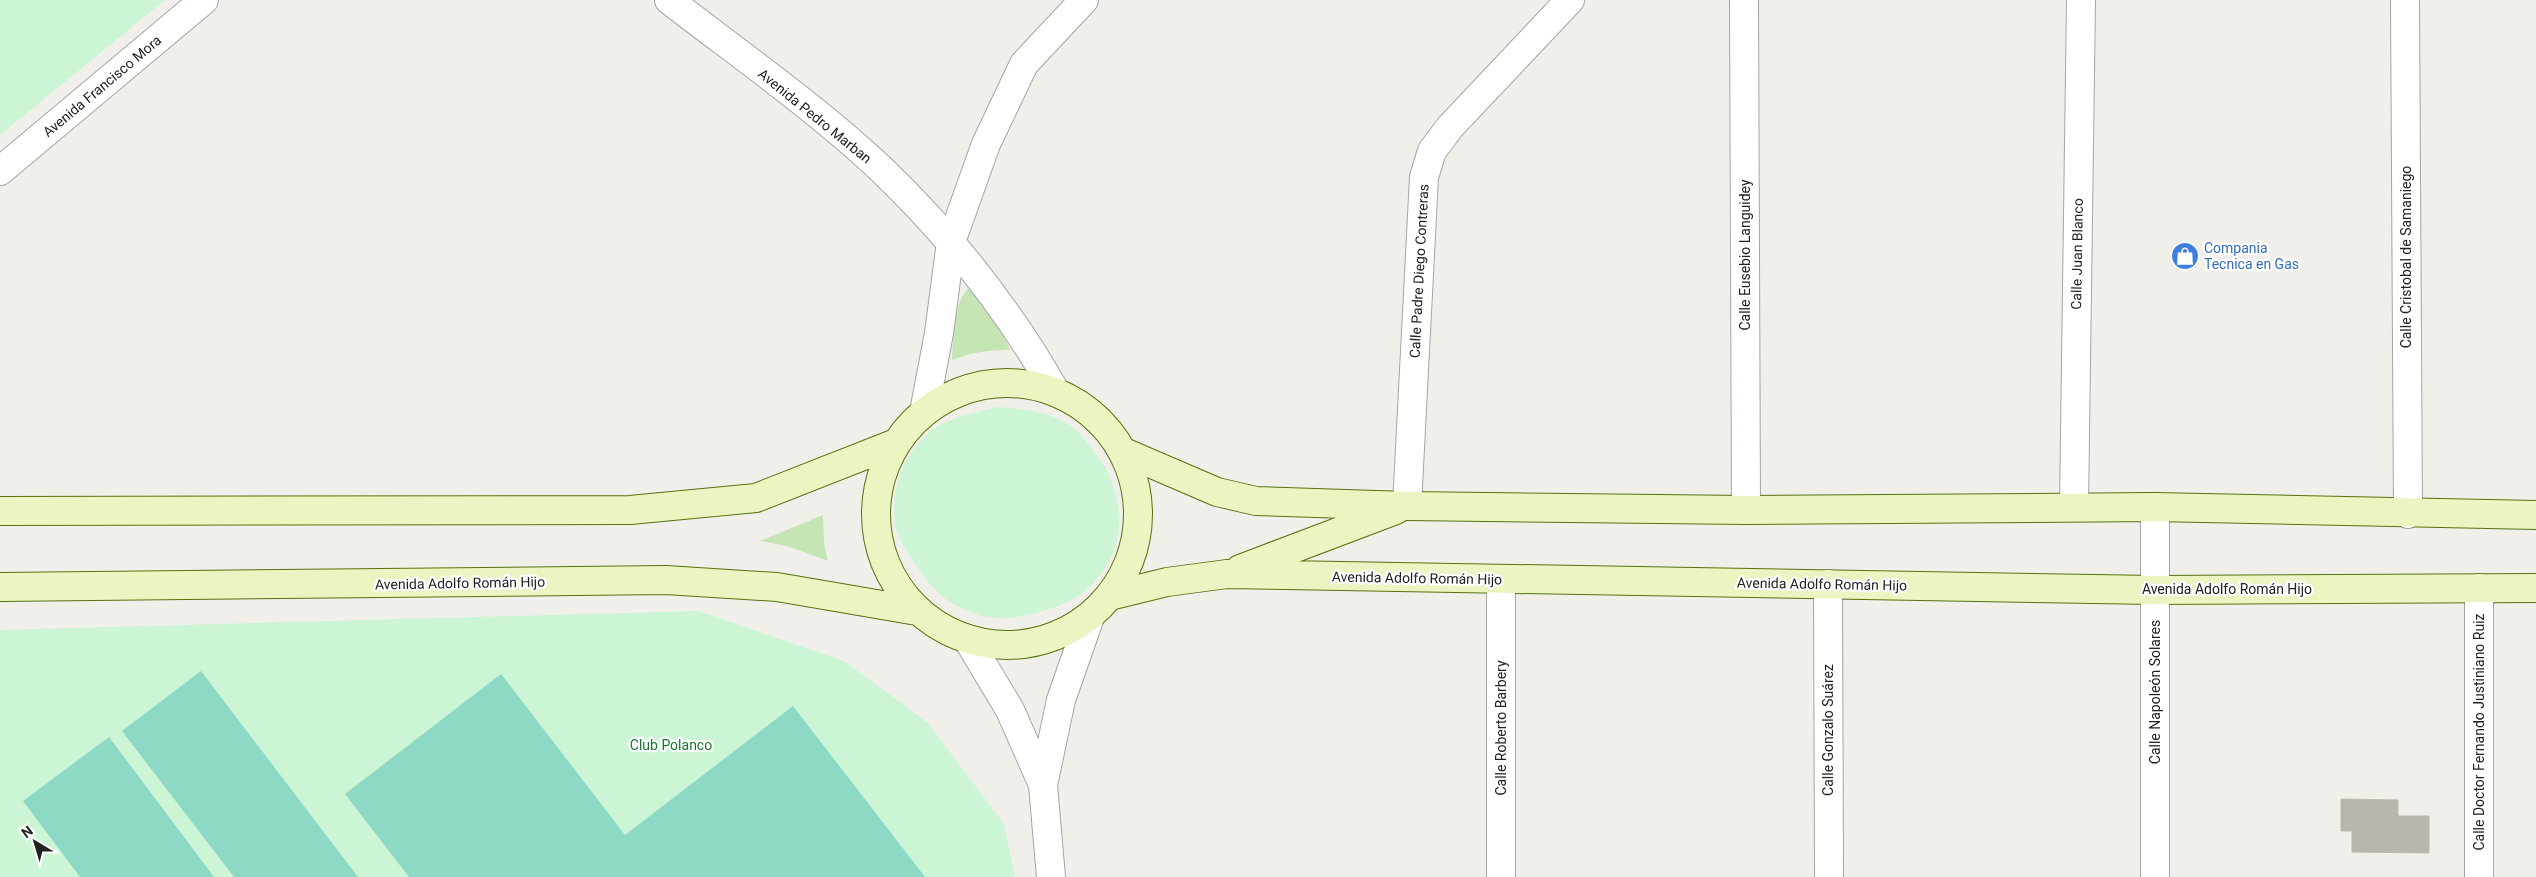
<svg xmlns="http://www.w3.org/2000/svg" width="2536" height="877" font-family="Roboto,sans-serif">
  <rect width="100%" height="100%" fill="#f0efe9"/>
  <path fill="#c5e5b4" d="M968,289C989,301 1000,329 1010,350C989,350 972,352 952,360C953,342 954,300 968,289Z
    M823,515L824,544L828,561L787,546L760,541Z"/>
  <path fill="#cbf5d4" d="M0,0H165L0,135Z
    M996,407C1024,409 1052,411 1075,429C1080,433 1085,441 1090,446C1120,481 1132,534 1101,574C1086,594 1069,603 1046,610C1024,617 1001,621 979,615C968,612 950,603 942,596C928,585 900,545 896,528C889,492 903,452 932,430C950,417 975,413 996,407Z
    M698,611L844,661L928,723L1004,824L1015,877H0V630Z"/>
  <path fill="#8ed8c6" d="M201,671L358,877H234L122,731Z
    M501,674L625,835L793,706L925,877H409L345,794Z
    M109,737L214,877H80L23,801Z"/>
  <path fill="#bab5ae" stroke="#c1b8ac" d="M2341,799L2398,800V816H2429V853L2352,852V831H2341Z"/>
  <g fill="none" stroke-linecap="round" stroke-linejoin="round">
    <g stroke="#a5a5a5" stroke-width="30">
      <path id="minor" d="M1744,0L1746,510
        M2405,0L2408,514
        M0,171L204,0
        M951,242L986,144L1024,64L1084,0
        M1407,506L1424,177L1432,151L1450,127L1570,0
        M2074,507L2081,0
        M1828,584L1829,877
        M1501,877V580
        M2155,877V507
        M2479,877V588"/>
    </g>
    <g stroke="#a5a5a5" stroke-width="30">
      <path id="tertiary" d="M669,0C739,54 816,108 880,168C949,234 1008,308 1055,391
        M924,412L939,333L951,242
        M968,640L1010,710L1043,785
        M1051,877L1043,785L1061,700L1090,617"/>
    </g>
    <g stroke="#59710f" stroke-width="30">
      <path id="secondary" d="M876 514a131 131 0 1 1 262 0a131 131 0 1 1-262 0Z
        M1124,452L1217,492L1256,501L1407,506L1746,510L2155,507L2536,515
        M0,511L630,510L756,498L896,443
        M1240,569L1396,510
        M0,587L666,580L777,587L917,611
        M1110,596L1167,582L1227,574L2155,590L2536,588"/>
    </g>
    <use href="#minor" stroke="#fff" stroke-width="28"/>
    <use href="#tertiary" stroke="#fff" stroke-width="28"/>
    <use href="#secondary" stroke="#ebf5c2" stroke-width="28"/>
  </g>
  <defs>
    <g id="shop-disc" transform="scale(1.4375)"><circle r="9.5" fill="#3f7fe0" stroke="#fff"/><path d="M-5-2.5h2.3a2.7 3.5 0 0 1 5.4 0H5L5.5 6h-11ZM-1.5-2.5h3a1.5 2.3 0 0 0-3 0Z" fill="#fff"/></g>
  </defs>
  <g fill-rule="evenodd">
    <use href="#shop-disc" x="2185" y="256"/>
  </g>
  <g text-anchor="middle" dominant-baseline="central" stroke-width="4.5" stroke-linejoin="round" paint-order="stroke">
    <g font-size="14" fill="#212121" stroke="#fff">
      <text transform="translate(102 86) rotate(-40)">Avenida Francisco Mora</text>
      <text transform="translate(815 116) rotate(39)">Avenida Pedro Marban</text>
      <text transform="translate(2077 254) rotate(-89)">Calle Juan Blanco</text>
      <text transform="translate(1745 255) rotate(-90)">Calle Eusebio Languidey</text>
      <text transform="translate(2406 257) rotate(-90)">Calle Cristobal de Samaniego</text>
      <text transform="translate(1419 271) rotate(-87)">Calle Padre Diego Contreras</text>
      <text transform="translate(1417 578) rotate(1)">Avenida Adolfo Román Hijo</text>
      <text transform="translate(460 583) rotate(-1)">Avenida Adolfo Román Hijo</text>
      <text transform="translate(1822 584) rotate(1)">Avenida Adolfo Román Hijo</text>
      <text x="2227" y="589">Avenida Adolfo Román Hijo</text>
      <text transform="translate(2155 692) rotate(-90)">Calle Napoleón Solares</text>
      <text transform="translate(1501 728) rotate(-90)">Calle Roberto Barbery</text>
      <text transform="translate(1828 730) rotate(-90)">Calle Gonzalo Suárez</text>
      <text transform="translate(2479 732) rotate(-90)">Calle Doctor Fernando Justiniano Ruiz</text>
    </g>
    <g font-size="14" fill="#366cbe" stroke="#fff" text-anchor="start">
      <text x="2204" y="248">Compania<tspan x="2204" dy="16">Tecnica en Gas</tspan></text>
    </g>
    <g font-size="14" fill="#16782c" stroke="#fff">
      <text x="671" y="745">Club Polanco</text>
    </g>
  </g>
  <g transform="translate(35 842) rotate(322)" stroke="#ffffff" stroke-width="4" paint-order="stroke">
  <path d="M0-4L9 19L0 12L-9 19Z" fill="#212121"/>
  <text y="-8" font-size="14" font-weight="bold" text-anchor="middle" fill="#212121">N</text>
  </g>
</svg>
